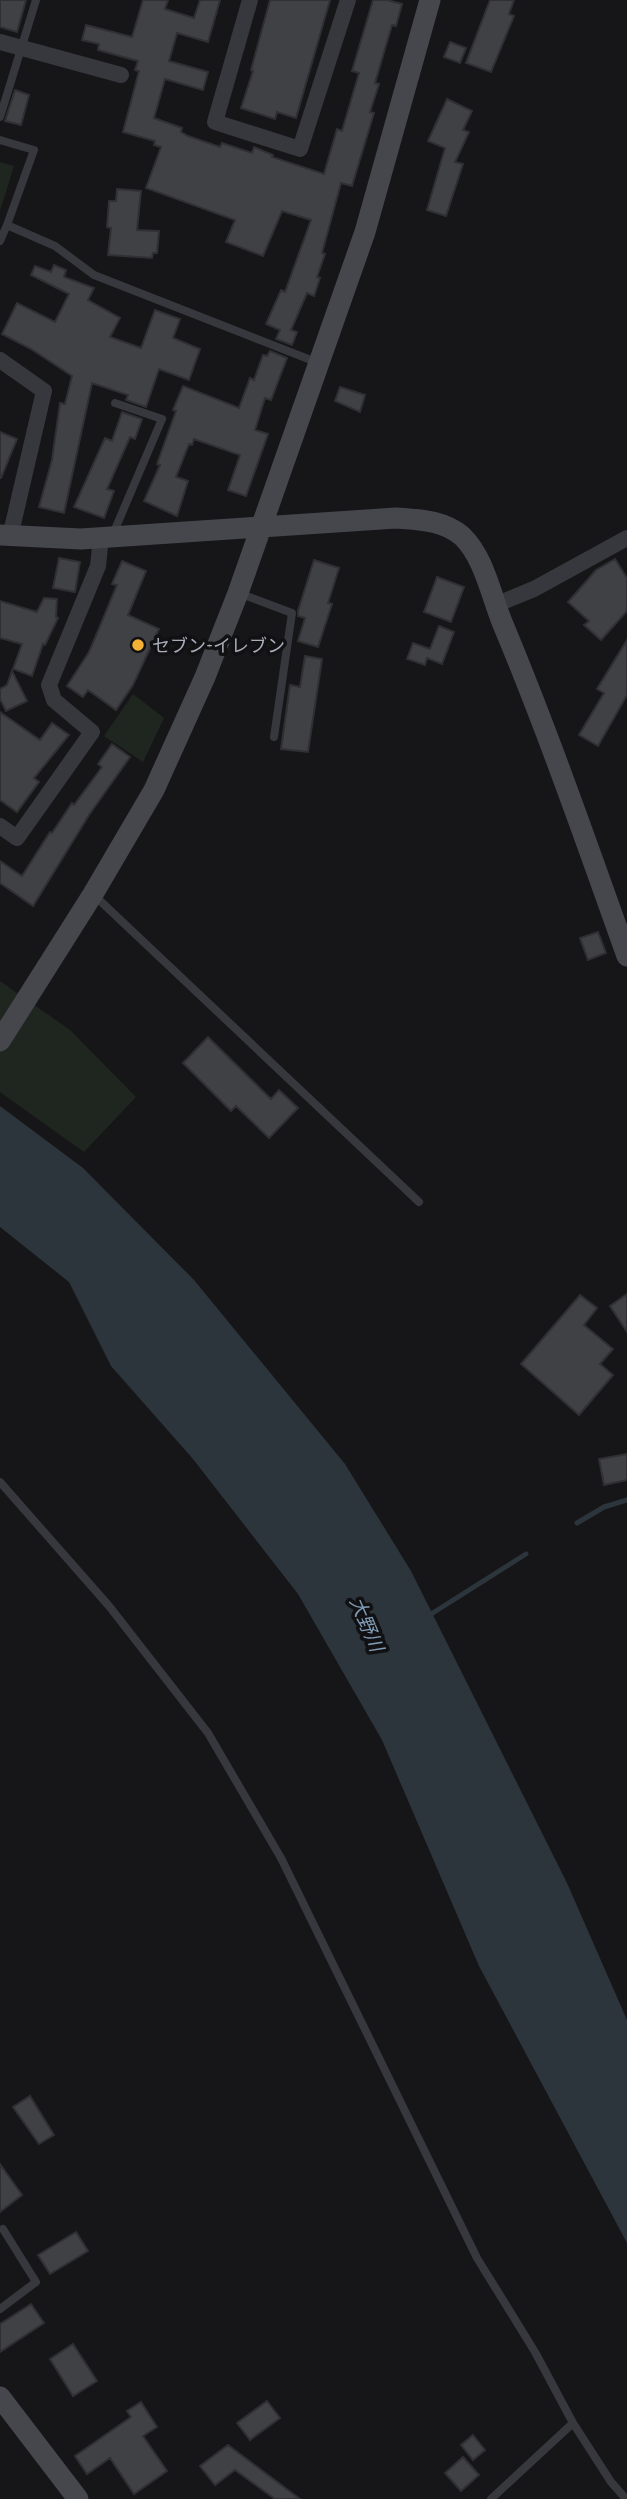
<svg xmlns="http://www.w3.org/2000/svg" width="627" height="2499" font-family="Quicksand,'Noto Sans JP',sans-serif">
  <rect width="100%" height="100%" fill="#161618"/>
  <path fill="#1e261f" d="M0,162L14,166L0,211Z
    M133,694L164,718L143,762L104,736Z
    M0,981L70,1030L136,1097L84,1152L0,1092Z"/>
  <path fill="#2c353c" d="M0,1106L83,1168L194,1280L345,1464L411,1571L567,1883L627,2020V2243L479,1966L382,1740L298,1594L193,1459L111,1366L69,1282L0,1227Z"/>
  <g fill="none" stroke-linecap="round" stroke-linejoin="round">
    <path stroke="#2c353c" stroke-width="5" d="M577,1523L604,1507L627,1500
      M428,1616L526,1554"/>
  </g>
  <path fill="#404145" stroke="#303034" stroke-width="2" d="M0,0H26L17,32L0,27Z
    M143,0H168L165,9L194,18L200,0H220L208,42L177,33L169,61L208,72L203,90L165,79L154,118L182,128L181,132L188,136L220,147L222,143L252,153L254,147L273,155L272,157L324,174L337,129L342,131L359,73L352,71L373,0H387L402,4L396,26L392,25L375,83L379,84L370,112L374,113L352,186L341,183L322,253L325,254L317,277L320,278L314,296L307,293L291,330L297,332L292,345L276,339L280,330L266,324L281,290L285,292L311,220L282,211L263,256L226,242L235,220L146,188L161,147L154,145L155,141L123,132L139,71L135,70L138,61L98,50L99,44L82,40L86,25L132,37Z
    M270,0H330L296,118L277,112L275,119L241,108L253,71L251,70Z
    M490,0H514L509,14L514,16L491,72L466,63Z
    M450,42L466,48L460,63L444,57Z
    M15,90L29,95L21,125L5,121Z
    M447,99L472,111L463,130L469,132L455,162L463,164L446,216L427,210L445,148L428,141Z
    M117,189L141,191L137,230L159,231L157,253H153L152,258L108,255L111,228L107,227L109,201H116Z
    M54,265L66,270L64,277L94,288L88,300L120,318L110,337L141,348L155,310L180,319L173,338L200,349L189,380L159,369L146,407L126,400L128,395L92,383L64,513L39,507L52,460L60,403L65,404L72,376L31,349L2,334L17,303L55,322L69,294L31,275L35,266L51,272Z
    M270,351L287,358L271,400L265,398L255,430L268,434L246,496L228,490L240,455L194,439L192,445L189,444L176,477L188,481L177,516L144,501L160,465L157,464L176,411L173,410L183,386L239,408L250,378L254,380L263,355L267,356Z
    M340,387L365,395L360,412L335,401Z
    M122,412L142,419L135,439L130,437L107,489L114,491L104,518L74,507L105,438L112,441Z
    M0,432L17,439L1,478H0Z
    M59,558L80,562L75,592L53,588Z
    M615,559L627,578V611L601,640L584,625L589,621L568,602L596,570Z
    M314,560L339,568L328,603L332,604L318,647L298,641L305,618L298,616V611Z
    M122,561L146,571L128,615L159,629L133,685L116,710L88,690L83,697L67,686L89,652L100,626L117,585L112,584Z
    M437,577L464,587L451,622L424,612Z
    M44,598L57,599L56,617L58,618L45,645L43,644L32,676L13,669L22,644L0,638V601L37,612Z
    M439,626L454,632L442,664L427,658L425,665L407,659L413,643L430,649Z
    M627,640V695L598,746L579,735L604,693L597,689Z
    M305,656L322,659L308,752L281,749L290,685L300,687Z
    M12,671L27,701L6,711L0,699V689L7,685Z
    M0,712L40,740L52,723L69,735L34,778L39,782L17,812L0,800Z
    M112,744L130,757L89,815L33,906L0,883V861L22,876L50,832L52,833L72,803L74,805L102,767L98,764Z
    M598,932L606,953L588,960L580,938Z
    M208,1037L271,1099L279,1090L298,1108L269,1138L236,1106L231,1111L183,1063Z
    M627,1294V1332L610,1306Z
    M580,1295L597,1308L584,1325L613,1349L600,1364L613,1375L579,1415L521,1364Z
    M627,1454V1480L604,1485L599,1459Z
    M30,2096L54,2135L39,2144L13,2107Z
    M0,2164L22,2195L0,2212Z
    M76,2232L88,2251L50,2274L38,2255Z
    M31,2304L44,2323L0,2352V2324Z
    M73,2344L97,2381L73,2396L50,2359Z
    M267,2401L280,2418L250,2440L237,2423Z
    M141,2402L157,2427L143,2436L167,2471L134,2494L110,2458L87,2474L75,2456L131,2417L127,2411Z
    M473,2435L485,2450L473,2460L461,2445Z
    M228,2445L300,2499H275L235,2470L215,2485L200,2466Z
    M463,2457L479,2475L461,2491L445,2473Z"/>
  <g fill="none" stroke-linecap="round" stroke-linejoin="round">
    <path stroke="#37383d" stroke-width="8" d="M0,117L36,0
      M0,140L34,150L7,225
      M0,241L7,225L55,246L94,275L316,362
      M113,534L162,419L115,403
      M241,594L292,613L274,737
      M95,896L419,1202
      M0,1482L109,1606L208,1733L281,1858L477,2258L535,2352L573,2423L611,2482L626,2499
      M0,2309L36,2282L3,2229
      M491,2499L573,2423"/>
    <path stroke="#37383d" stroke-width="16" d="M250,0L215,122L300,149L348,0
      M0,42L121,75
      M0,360L44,391L10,537
      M495,605L534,589L627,538
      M0,826L17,838L92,732L54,700L49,685L98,566L101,537"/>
    <path stroke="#45474d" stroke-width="21" d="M0,535L81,539L396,518C420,520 443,520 462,536C484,557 491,595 502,622C548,732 587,844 627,956
      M0,1041L93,894L154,790L205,677L238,593L365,232L430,0
      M0,2397L78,2499"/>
  </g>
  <circle fill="#f2b134" stroke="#111113" stroke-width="2.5" cx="138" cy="645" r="7"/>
  <g text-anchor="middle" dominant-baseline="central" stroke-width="7" stroke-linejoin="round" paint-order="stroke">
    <g font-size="18" fill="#a8adb8" stroke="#111113" text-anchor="start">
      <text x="152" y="645">セブン-イレブン</text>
    </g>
    <g font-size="19" font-style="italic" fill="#7f9bb3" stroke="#111113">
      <text transform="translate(367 1624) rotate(67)">大野川</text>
    </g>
  </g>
</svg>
